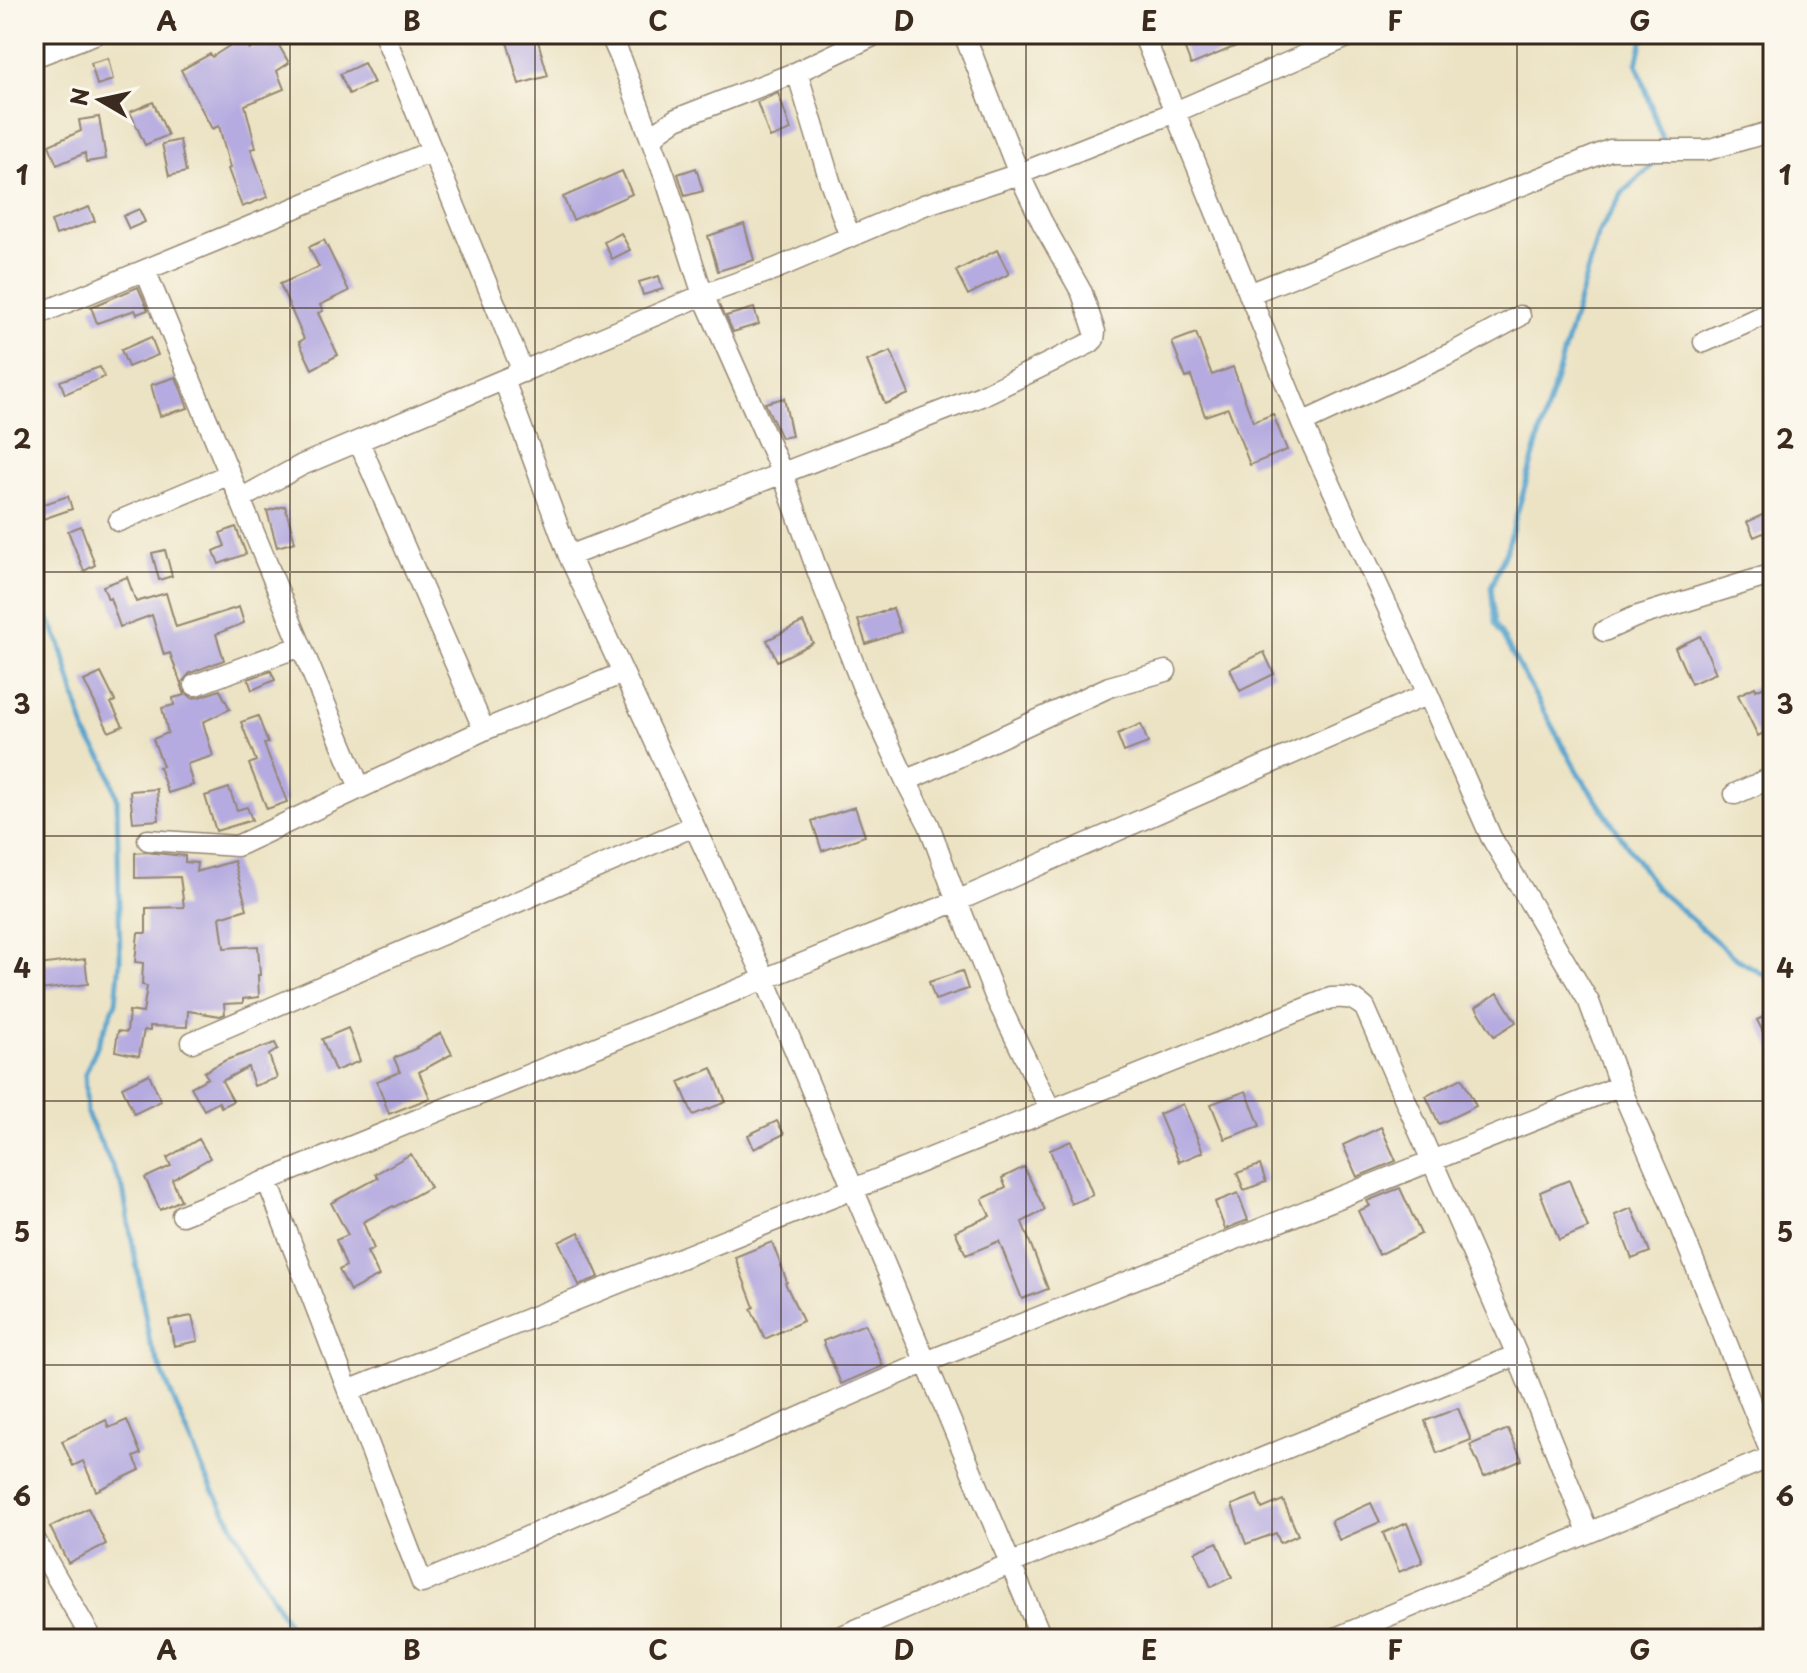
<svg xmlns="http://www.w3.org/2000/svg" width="1807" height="1673" font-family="'Playpen Sans',sans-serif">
  <rect width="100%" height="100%" fill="#fbf7ec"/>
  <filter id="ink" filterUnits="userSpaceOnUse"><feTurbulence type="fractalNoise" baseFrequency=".0125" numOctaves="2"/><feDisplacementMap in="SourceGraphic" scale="16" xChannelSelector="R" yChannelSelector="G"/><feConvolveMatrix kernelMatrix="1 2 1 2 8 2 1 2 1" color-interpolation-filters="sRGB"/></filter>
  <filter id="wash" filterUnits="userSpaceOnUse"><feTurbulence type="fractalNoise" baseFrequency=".006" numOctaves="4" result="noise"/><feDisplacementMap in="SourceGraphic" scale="32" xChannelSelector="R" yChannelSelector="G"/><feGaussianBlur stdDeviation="1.8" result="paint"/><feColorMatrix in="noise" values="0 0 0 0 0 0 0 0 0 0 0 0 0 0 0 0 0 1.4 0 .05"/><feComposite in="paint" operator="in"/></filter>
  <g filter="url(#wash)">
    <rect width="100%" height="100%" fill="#ece3c4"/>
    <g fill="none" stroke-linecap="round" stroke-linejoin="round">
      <path stroke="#52a3cd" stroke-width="5" d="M1644,34L1637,64L1663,141L1662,144
        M1658,157L1656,162L1623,192L1598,234L1507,548L1491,587L1495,623L1578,773L1656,888L1734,957L1773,980
        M34,587L60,643L86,735L106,763L117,798L120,960L116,1002L85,1074L87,1114L123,1189L150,1343L205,1475L281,1613L297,1639"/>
    </g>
    <g id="blocks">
      <path fill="#b5abe0" d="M536,34L548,76L519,84L507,42Z
        M1179,34H1265L1191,65Z
        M273,35L289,63L277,71L284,89L245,105L256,148L251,149L268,197L242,207L228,169L230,168L219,126L212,129L181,70L210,54L212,57L243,37L250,49Z
        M108,58L113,80L97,85L91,63Z
        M364,63L374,83L349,94L340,74Z
        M778,93L791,130L770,138L757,102Z
        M153,102L168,135L145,145L130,112Z
        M99,117L106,159L86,162L85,153L57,165L49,145L81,131L79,120Z
        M180,140L186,172L169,176L162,144Z
        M696,168L703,191L685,196L678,174Z
        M622,171L632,194L573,220L563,197Z
        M89,207L95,221L56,235L51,221Z
        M139,209L145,222L129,229L123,216Z
        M744,224L754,260L718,271L708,236Z
        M621,233L630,250L612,259L604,242Z
        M324,240L349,291L320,305L323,311L318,313L338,355L312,369L299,342L304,339L280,284L319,267L309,247Z
        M997,250L1009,274L968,295L956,271Z
        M659,276L663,289L643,295L639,282Z
        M138,287L148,310L137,314L135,310L97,323L91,307Z
        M754,308L759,324L733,332L726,316Z
        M1196,333L1212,375L1233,367L1253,422L1273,414L1287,450L1250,465L1228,408L1205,416L1191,376L1186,378L1172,342Z
        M151,337L158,355L128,367L121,350Z
        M891,351L909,394L885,404L867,361Z
        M100,367L104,377L65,394L60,381Z
        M176,377L188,408L160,416L151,385Z
        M784,398L792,436L781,438L765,403Z
        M68,496L72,509L40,520L35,507Z
        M285,506L295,542L277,547L267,511Z
        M1773,510V529L1754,537L1747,522Z
        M81,526L95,565L84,571L68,531Z
        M236,527L246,554L219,564L214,551L225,546L220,533Z
        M165,550L172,576L159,580L152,553Z
        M127,577L136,602L166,593L176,627L239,607L244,623L216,634L224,660L190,673L182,682L183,690L192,698L199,697L220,690L230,709L203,722L213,756L187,764L193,785L168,793L159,767L163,766L153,739L168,733L162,708L174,705L173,698L185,695L170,653L164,655L152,615L120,627L110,598L108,599L103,586Z
        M893,608L901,632L866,644L858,620Z
        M803,622L813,643L777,661L767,640Z
        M1700,636L1716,673L1691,684L1675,648Z
        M1264,652L1274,674L1240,691L1230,669Z
        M271,671L275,680L252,690L248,679Z
        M101,673L115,701L111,703L123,726L109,732L84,681Z
        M1773,682V728L1758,736L1738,695L1755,687L1756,690Z
        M258,716L268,743L264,744L287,802L267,809L249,764L256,761L241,722Z
        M1141,724L1148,743L1124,752L1117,734Z
        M229,788L237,810L247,807L252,820L216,831L205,796Z
        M157,789L159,820L133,822L130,791Z
        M855,807L865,836L822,851L812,821Z
        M145,852L185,856V862L197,863L196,872L234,861L247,909L220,917L224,948L258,946L260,975H258L259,997L243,999V1003L224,1004L225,1014L220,1016L188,1011L187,1027L150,1026V1031L144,1030L139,1056L115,1051L118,1031L127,1032L129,1011L143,1013L147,986L142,985L143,963L135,962L138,933H146V908L184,907L180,877L135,878V853Z
        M85,959L88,984L40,990L38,965Z
        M962,971L968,989L935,1000L929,982Z
        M1498,993L1516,1022L1494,1036L1476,1007Z
        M1773,1012V1052L1757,1020Z
        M348,1028L360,1061L335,1071L322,1039Z
        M441,1033L452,1054L419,1072L430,1098L389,1114L377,1081L400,1072L394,1058L417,1048L416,1047Z
        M275,1043L278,1049L269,1055L277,1078L254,1086L248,1067L222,1081L233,1101L221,1107L219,1102L204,1110L191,1087L208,1078L204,1072L226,1060Z
        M712,1068L726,1102L693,1115L679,1082Z
        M149,1074L161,1101L134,1114L122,1087Z
        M1462,1078L1476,1106L1439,1124L1426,1096Z
        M1246,1091L1260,1126L1225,1139L1211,1104Z
        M1183,1104L1203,1152L1179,1162L1159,1114Z
        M777,1121L784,1134L754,1149L748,1135Z
        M1381,1127L1396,1161L1357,1177L1343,1145Z
        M199,1139L210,1158L172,1180L181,1200L160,1210L145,1178L171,1166L167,1158Z
        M1071,1141L1093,1195L1071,1204L1050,1150Z
        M411,1154L430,1187L394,1207L393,1206L363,1222L374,1249L367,1252L379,1276L350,1291L339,1270L346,1266L336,1240L348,1235L331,1203L378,1178L375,1174Z
        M1260,1165L1266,1182L1244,1190L1237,1173Z
        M1024,1167L1045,1210L1022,1222L1048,1289L1022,1299L999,1241L966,1255L955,1231L990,1216L982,1199L1006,1188L1002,1178Z
        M1569,1180L1588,1228L1559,1240L1540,1192Z
        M1400,1188L1421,1234L1379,1255L1358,1211L1370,1206L1367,1201Z
        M1238,1193L1248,1220L1225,1229L1215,1202Z
        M1632,1208L1650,1252L1632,1259L1615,1215Z
        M579,1232L599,1277L579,1285L559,1242Z
        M772,1242L787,1282L785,1283L803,1321L765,1339L751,1309L754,1307L735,1257Z
        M192,1316L198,1341L174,1346L169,1320Z
        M865,1324L883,1366L841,1384L823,1341Z
        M1458,1408L1471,1440L1437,1453L1425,1421Z
        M106,1420L109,1428L127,1420L141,1454L134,1457L140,1470L96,1491L83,1461L73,1466L62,1441Z
        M1508,1429L1522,1460L1484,1477L1470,1445Z
        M1257,1495L1262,1509L1283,1500L1298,1535L1280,1543L1276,1533L1246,1544L1232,1505Z
        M1371,1503L1380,1522L1339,1540L1331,1521Z
        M88,1508L106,1544L68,1563L50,1527Z
        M1407,1523L1423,1562L1399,1572L1383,1533Z
        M1217,1542L1232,1577L1211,1587L1195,1552Z"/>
    </g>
  </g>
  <g filter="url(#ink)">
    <use href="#blocks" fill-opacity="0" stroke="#948671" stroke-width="2"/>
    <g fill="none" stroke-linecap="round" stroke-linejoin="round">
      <g stroke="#948671" stroke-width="23">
        <path id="minor" d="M384,34L523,372
          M610,34L622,61L665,177L703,295L783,475L820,578L864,690L906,781L929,825L957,901L995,996L1050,1109
          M1143,34L1302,423L1428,694L1491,837L1589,1002L1620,1086L1668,1197L1773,1458
          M34,57L95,34
          M797,72L830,181L850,237
          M652,140L660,130L676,119L797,72L877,34
          M145,270L360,788
          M1249,294L1610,150H1707L1773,131
          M34,316L432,151
          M1704,342L1773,311
          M504,380L569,556L765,979L1042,1639
          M1302,423L1454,352L1520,316
          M359,442L484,730
          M240,499L302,465L703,295L775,269L924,205L1019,174L1175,112L1354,34
          M119,521L230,474
          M569,556L981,396L1090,343L1094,339L1095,332L1082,293L1042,222L1019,174L964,34
          M1604,631L1635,617L1773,574
          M195,685L301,646
          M906,781L1109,687L1166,671
          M1735,794L1773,777
          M148,840L237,846L484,730L623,673
          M192,1042L694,826
          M267,1180L422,1583L926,1362L1620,1086
          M182,1215L957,901L1428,694
          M348,1391L1331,998C1346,997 1353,997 1365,1008L1517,1355L1588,1532
          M34,1538L92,1639
          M835,1639C1061,1541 1288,1446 1517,1355
          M1333,1639L1773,1456
          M1758,1639L1773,1633"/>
      </g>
      <use href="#minor" stroke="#fff" stroke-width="20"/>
    </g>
  </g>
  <path fill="none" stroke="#3b2a1e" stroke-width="2" stroke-opacity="0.55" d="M290,34V1639M535,34V1639M781,34V1639M1026,34V1639M1272,34V1639M1517,34V1639M34,308H1773M34,572H1773M34,836H1773M34,1101H1773M34,1365H1773"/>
  <rect width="1807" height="1673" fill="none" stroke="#fbf7ec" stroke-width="88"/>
  <g transform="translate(100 100) rotate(279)" stroke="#fbf7ec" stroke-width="6" paint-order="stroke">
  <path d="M0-6L14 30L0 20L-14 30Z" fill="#3b2a1e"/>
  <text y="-12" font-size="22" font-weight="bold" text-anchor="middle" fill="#3b2a1e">N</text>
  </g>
  <rect x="44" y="44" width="1719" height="1585" fill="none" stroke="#3b2a1e" stroke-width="3"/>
  <g font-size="26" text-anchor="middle" font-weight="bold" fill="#3b2a1e">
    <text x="167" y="31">A</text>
    <text x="412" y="31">B</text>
    <text x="658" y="31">C</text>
    <text x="904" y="31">D</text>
    <text x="1149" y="31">E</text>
    <text x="1395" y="31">F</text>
    <text x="1640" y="31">G</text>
    <text x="22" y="185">1</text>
    <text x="1785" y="185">1</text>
    <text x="22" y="449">2</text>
    <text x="1785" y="449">2</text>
    <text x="22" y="714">3</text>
    <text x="1785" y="714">3</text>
    <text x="22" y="978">4</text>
    <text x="1785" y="978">4</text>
    <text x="22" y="1242">5</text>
    <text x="1785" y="1242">5</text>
    <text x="22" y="1506">6</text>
    <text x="1785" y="1506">6</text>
    <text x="167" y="1660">A</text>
    <text x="412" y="1660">B</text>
    <text x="658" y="1660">C</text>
    <text x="904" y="1660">D</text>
    <text x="1149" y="1660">E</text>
    <text x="1395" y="1660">F</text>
    <text x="1640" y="1660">G</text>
  </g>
</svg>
